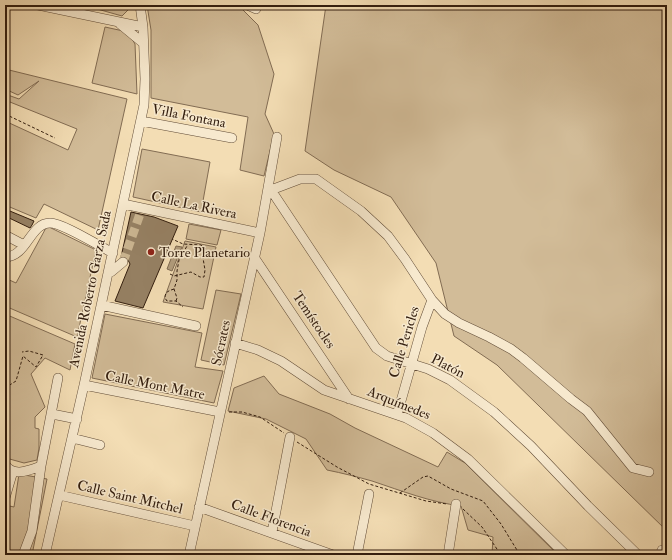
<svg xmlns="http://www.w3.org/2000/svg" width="672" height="560" font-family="'IM FELL Double Pica',serif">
  <rect width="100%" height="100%" fill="#f3ddb4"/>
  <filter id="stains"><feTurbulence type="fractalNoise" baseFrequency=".005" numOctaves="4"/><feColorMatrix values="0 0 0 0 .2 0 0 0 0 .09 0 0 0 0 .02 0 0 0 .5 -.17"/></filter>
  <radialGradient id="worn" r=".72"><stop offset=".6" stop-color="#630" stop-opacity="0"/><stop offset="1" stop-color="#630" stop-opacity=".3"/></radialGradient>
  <path fill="#d2bc98" stroke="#826c53" d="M83,5H130V8L122,16Z
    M147,5H238L258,25L274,74L265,114L274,134L264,176L240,170L248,117L151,98V30Z
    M326,5H667V531L497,365L454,336L436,263L391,197L334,170L305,151Z
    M105,27L128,32L135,44L137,94L92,83Z
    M5,69L127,99L98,230L44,204L36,218L5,205V121L68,150L77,129L5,100V94L19,99L39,81L18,95L5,89Z
    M142,149L210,162L201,212L133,197Z
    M189,224L221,230L217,245L186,239Z
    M47,226L96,250L77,337L5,306V278L16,283Z
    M185,241L216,247L203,309L163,302Z
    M216,290L241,294L224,365L201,360Z
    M5,314L75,344L70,370L45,358L31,374L45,407L35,417V428L39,429V448L37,460L24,463L6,458L5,456Z
    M105,314L202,333L195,367L223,371L214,403L92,378Z
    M264,376L279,394L330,414L355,428L438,467L447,452L465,463L558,555H492L493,537L468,530L461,506C430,502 402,491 372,481C358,477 342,473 327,470L306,439L266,419L228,411L234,388Z
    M19,474L47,479L32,555H5V505L14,507Z"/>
  <path fill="#b19c7c" stroke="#7e6950" d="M176,246L182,247L172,271L167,269Z"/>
  <path fill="#968164" stroke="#321d0e" d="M5,209L34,221L32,225L30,228L5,216Z
    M131,212L154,217L178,226L143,308L115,301L130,264L127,258L125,256L121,257Z"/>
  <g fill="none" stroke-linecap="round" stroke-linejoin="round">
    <path stroke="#ccb793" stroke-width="9" stroke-dasharray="9 4.5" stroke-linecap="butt" d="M123,262L140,214"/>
    <g stroke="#624d38" stroke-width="10">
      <path id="minor" d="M38,5L143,27
        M247,5L256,9
        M120,24L143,43
        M141,121L232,138
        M268,190H271L376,348L387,356L428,369L450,380L494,412L531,446L588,506L638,555
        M271,190L300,179H316L361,211L388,236L405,259L432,300L445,314L459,323L489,337L511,349L523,358L571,399L587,411L633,468L649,472
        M123,204L260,233
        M5,235L24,245
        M5,257C27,257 30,223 50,223C63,223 99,246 113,253
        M254,257L349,399
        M108,272H111L123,262
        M101,305L196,326
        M235,343L258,350L281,361L324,390L406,418L433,433L468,459L566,555
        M84,385L220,412
        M52,414L77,419
        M397,415L422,327L432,300
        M72,438L100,445
        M5,464C12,478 30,470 41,466
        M59,495L195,526
        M5,498L13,471
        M199,507L333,555
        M272,532L290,437
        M23,555L32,531L41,466L58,378
        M45,555L84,385L144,105L145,79L143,27L140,5
        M189,555L260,233L277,137
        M357,555L369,494
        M448,555L456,504
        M660,555L662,550"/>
    </g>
    <path stroke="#321d0e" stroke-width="1" stroke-dasharray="3 2" stroke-linecap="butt" d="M5,114L55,138
      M170,274L174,276L191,272L200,277H204L205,270L203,258L206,252L205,248L201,245L183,244L172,239
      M174,289C168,291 165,292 165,298L167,301H176L183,307
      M176,301L177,298L174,289L177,280V271L179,260L187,246
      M5,388L16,381L23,356L36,367L43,355L29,351L22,352
      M229,412H242L260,417L284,433
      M297,442L337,467L369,484L426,501L447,504
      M400,493L423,477L428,476L451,489L483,501L501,524L520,555
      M463,509L482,527L501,555"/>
    <use href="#minor" stroke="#f7e9ce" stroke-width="9"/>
  </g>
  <circle fill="#8f2418" stroke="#f7e9ce" stroke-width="1.5" cx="151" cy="252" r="4"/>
  <g text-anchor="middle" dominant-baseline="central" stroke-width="3" stroke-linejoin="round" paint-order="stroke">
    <g font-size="14" fill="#321d0e" stroke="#f7e9ce">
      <text transform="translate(189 116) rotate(11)">Villa Fontana</text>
      <text transform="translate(194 205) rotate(12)">Calle La Rivera</text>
      <text transform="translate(90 289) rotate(-78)">Avenida Roberto Garza Sada</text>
      <text transform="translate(314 320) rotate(56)">Temístocles</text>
      <text transform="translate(404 342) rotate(-73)">Calle Pericles</text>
      <text transform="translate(221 343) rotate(-78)">Sócrates</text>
      <text transform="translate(448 366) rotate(27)">Platón</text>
      <text transform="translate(155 385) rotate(11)">Calle Mont Matre</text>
      <text transform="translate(399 403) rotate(22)">Arquímedes</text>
      <text transform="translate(130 497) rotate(13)">Calle Saint Mitchel</text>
      <text transform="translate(271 518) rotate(20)">Calle Florencia</text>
    </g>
    <g font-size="14" fill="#321d0e" stroke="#f7e9ce" text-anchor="start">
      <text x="159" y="252">Torre Planetario</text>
    </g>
  </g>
  <rect width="672" height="560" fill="none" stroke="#f3ddb4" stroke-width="20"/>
  <rect x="6" y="6" width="660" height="548" fill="none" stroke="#321d0e" stroke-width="2"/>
  <rect x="10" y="10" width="652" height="540" fill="none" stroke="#321d0e"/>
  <rect width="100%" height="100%" filter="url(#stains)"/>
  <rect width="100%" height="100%" fill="url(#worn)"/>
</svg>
